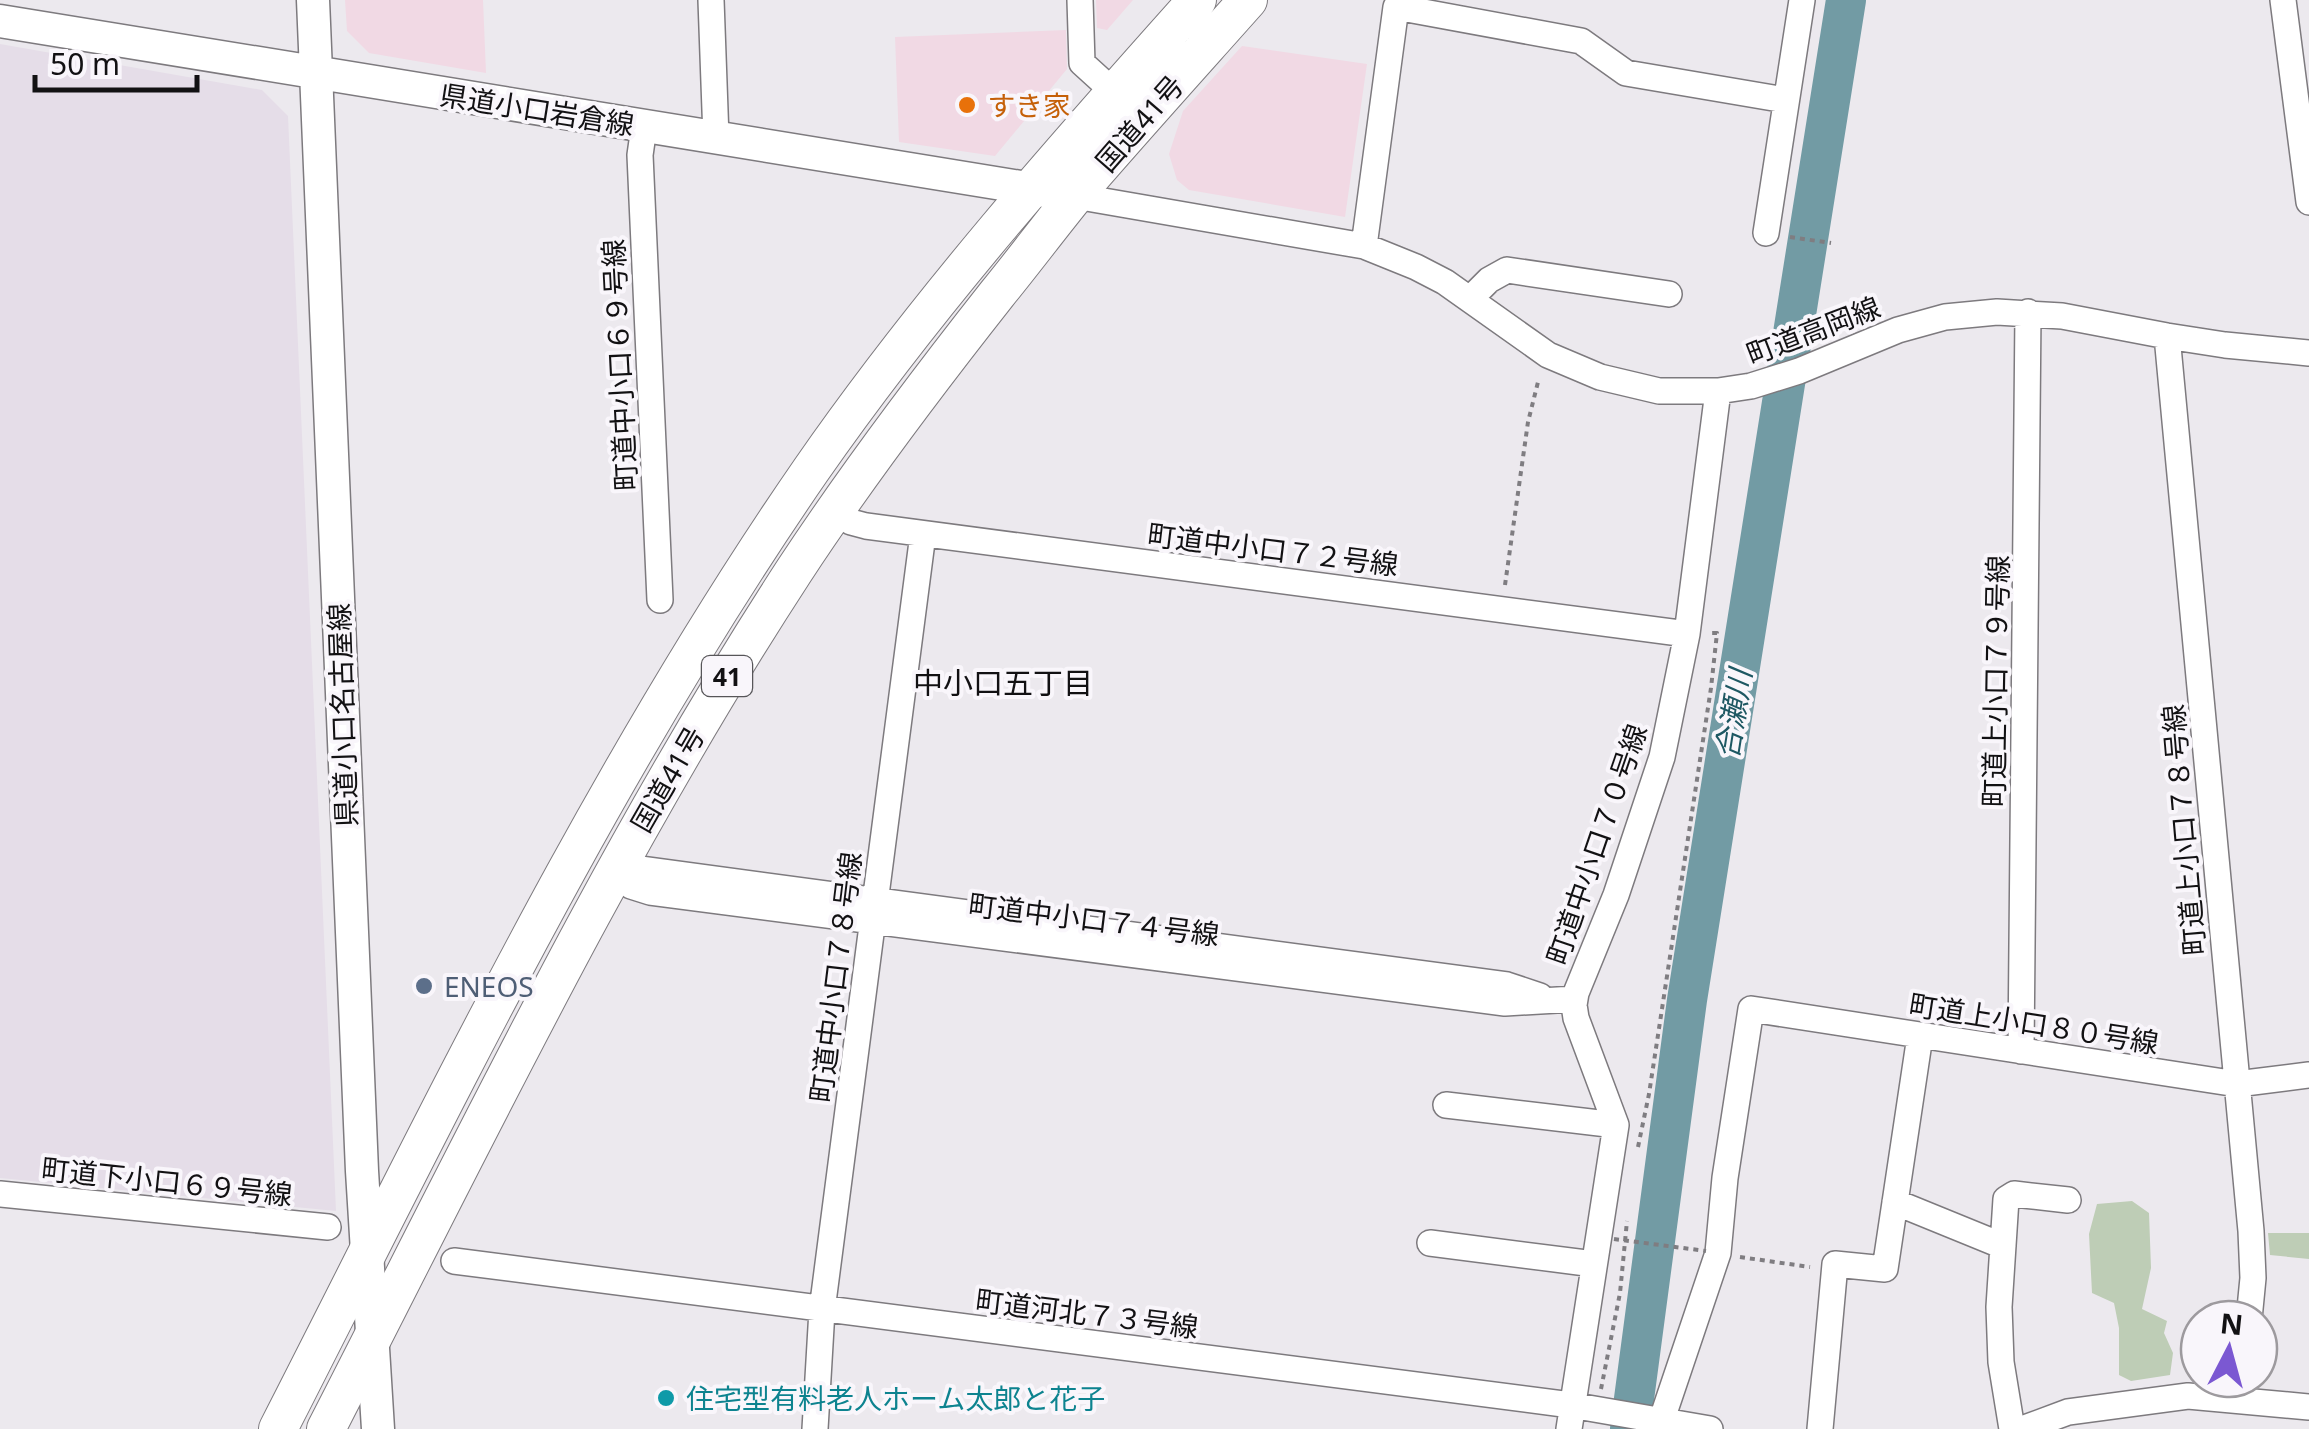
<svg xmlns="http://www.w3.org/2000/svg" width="2309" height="1429" font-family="'Noto Sans','Noto Sans JP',sans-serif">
  <rect width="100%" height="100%" fill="#ece9ee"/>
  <path fill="#f1d9e4" d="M345,0H483L486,73L369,53L347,31Z
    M1096,0H1133L1107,30L1097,28Z
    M1066,30L1067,69L995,156L899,142L895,37Z
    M1242,46L1367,64L1345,217L1189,190L1177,180L1169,154L1183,111Z"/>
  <path fill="#e5dde8" d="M0,44L262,90L288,116L336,1211L0,1178Z"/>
  <path fill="#becdb6" d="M2132,1201L2149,1213L2151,1268L2142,1309L2167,1321L2164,1333L2173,1353L2170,1375L2131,1381L2119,1375V1328L2114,1303L2092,1293L2089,1234L2097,1204Z
    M2268,1233H2309V1259L2270,1255Z"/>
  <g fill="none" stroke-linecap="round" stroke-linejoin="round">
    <path stroke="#729ba4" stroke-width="40" d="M1630,1429L1687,1000L1846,0"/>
    <g stroke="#7d7a7e" stroke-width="28">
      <path id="minor" d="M711,0L716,138
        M1080,0L1082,63L1115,93
        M2283,0L2309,202
        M644,127L640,155L660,600
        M1075,196L1364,246L1416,267L1445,282L1548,355L1600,377L1659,391H1718L1751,386L1799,371L1898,330L1945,317L1997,312L2062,316L2167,336L2225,345L2309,353
        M1766,233L1802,0
        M1364,246L1396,7L1581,41L1626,73L1785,100
        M1470,299L1489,280L1507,270L1669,294
        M2167,336L2251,1231L2253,1278L2249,1319
        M851,522L866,526L1687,634
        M640,869L1507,985L1540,996
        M631,886L650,892L1505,1003L1574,999
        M2021,1051L2028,312
        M1446,1105L1616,1125
        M0,1194L328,1227
        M1895,1202L2003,1246
        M1430,1243L1594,1264
        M454,1261L1571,1405L1710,1429
        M815,1429L822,1310L923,534
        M1569,1429L1616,1125L1576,1018L1574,1005L1576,993L1616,895L1662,757L1687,634L1718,391
        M1661,1429L1662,1419L1718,1253L1725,1178L1751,1009L2237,1084L2309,1075
        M1820,1429L1835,1264L1885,1269L1920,1036
        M2012,1429L2001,1362L1999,1307L2006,1199L2014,1194L2068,1200
        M2022,1429L2068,1412L2188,1396L2309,1407"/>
    </g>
    <g stroke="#7d7a7e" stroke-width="35">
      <path id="major" d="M313,0L362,1171L378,1429
        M0,21L1051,192"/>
    </g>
    <g stroke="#7d7a7e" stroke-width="40">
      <path id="highway" d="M278,1429C444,1104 603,771 811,470C927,303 1062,151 1197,0
        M326,1429C475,1139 616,844 794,571C857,475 926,384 997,294C1024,261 1050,226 1077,193C1133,128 1191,64 1248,0"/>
    </g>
    <path stroke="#7f7d81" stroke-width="4" stroke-dasharray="5 5" stroke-linecap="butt" d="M1790,237L1831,243
      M1505,585L1528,422L1539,378
      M1638,1147L1649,1094L1711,688L1717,633H1712
      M1740,1257L1810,1267
      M1601,1389L1620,1293L1627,1221"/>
    <use href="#minor" stroke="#fff" stroke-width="25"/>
    <use href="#major" stroke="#fff" stroke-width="32"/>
    <use href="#highway" stroke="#fff" stroke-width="38"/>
    <path stroke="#7f7d81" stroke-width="4" stroke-dasharray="5 5" stroke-linecap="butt" d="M1614,1239L1706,1251"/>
  </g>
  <circle fill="#e8710a" stroke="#f9f6fb" stroke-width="4" cx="967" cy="105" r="10"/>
  <circle fill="#5c6f8a" stroke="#f9f6fb" stroke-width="4" cx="424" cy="986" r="10"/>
  <circle fill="#0f9aa8" stroke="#f9f6fb" stroke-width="4" cx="666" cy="1398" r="10"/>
  <g text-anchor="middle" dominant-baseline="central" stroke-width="8" stroke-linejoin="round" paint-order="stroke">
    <rect fill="#f9f6fb" stroke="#575659" stroke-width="2.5" x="702" y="656" width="50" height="40" rx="8"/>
    <g font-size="25" font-weight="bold" fill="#121113">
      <text x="727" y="676">41</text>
    </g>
    <g font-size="28" fill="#c56008" stroke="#f9f6fb" text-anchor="start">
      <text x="987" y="105">すき家</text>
    </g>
    <g font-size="28" fill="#121113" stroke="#f9f6fb">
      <text transform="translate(537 109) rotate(9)">県道小口岩倉線</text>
      <text transform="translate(1139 123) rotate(-49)">国道41号</text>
      <text transform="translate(1813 330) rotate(-21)">町道高岡線</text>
      <text transform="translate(619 365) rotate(-93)">町道中小口６９号線</text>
      <text transform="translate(1273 549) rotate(7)">町道中小口７２号線</text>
      <text transform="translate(1995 681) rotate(-89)">町道上小口７９号線</text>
      <text transform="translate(342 715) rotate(-92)">県道小口名古屋線</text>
      <text transform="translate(667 779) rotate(-60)">国道41号</text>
      <text transform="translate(2183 830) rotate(-95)">町道上小口７８号線</text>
      <text transform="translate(1596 844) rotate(-71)">町道中小口７０号線</text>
      <text transform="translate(1094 919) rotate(7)">町道中小口７４号線</text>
      <text transform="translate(835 977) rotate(-83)">町道中小口７８号線</text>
      <text transform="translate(2034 1023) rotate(9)">町道上小口８０号線</text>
      <text transform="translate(167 1181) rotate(6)">町道下小口６９号線</text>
      <text transform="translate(1087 1313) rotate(7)">町道河北７３号線</text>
    </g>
    <g font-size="28" fill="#4e5e75" stroke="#f9f6fb" text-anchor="start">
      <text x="444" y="986">ENEOS</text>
    </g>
    <g font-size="28" fill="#0d838f" stroke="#f9f6fb" text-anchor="start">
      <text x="686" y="1398">住宅型有料老人ホーム太郎と花子</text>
    </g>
    <g font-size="30" fill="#121113" stroke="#f9f6fb">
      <text x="1003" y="682">中小口五丁目</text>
    </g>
    <g font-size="30" font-style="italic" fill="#1e5863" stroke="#f9f6fb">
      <text transform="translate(1733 714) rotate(-81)">合瀬川</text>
    </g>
  </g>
  <g transform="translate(2229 1349) rotate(6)"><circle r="48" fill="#f9f6fb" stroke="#9d9a9e" stroke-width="2.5"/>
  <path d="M0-8L18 38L0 25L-18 38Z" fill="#7b58d2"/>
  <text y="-15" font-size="28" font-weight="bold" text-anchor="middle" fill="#121113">N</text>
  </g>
  <path d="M35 75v15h162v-15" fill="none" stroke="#121113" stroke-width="5"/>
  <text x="50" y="75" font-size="30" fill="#121113" stroke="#f9f6fb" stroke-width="8" paint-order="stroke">50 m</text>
</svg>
